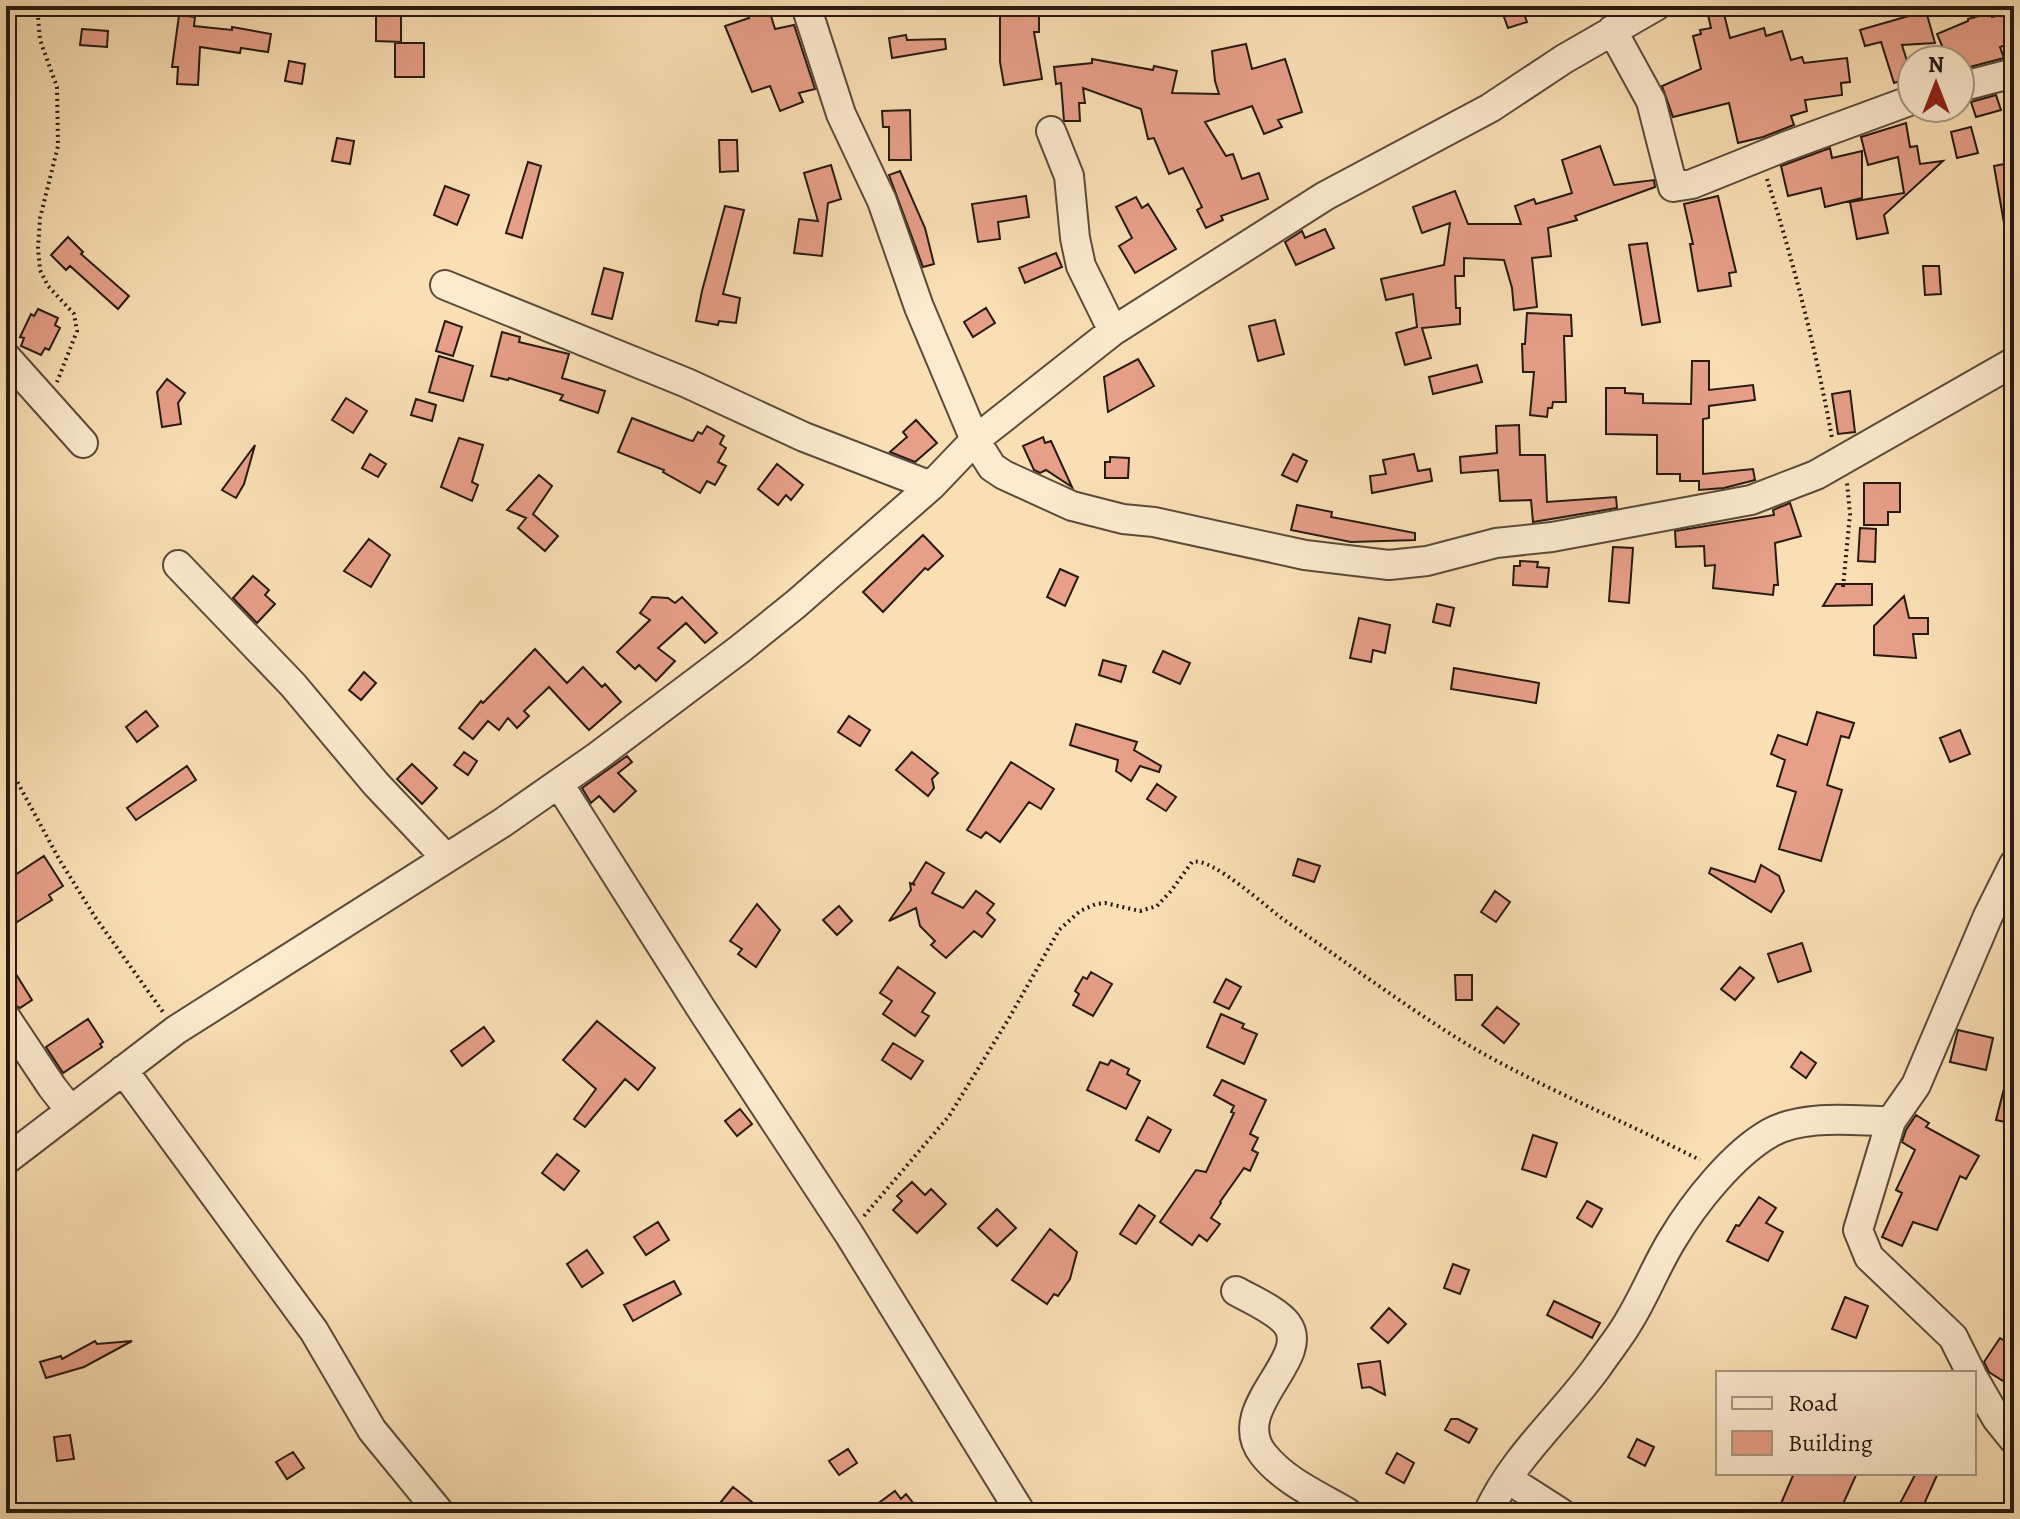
<svg xmlns="http://www.w3.org/2000/svg" width="2020" height="1519" font-family="Alegreya,serif">
  <rect width="100%" height="100%" fill="#fadfb4"/>
  <filter id="stains"><feTurbulence type="fractalNoise" baseFrequency=".0025" numOctaves="4"/><feColorMatrix values="0 0 0 0 .2 0 0 0 0 .09 0 0 0 0 .02 0 0 0 .5 -.17"/></filter>
  <radialGradient id="worn" r=".72"><stop offset=".6" stop-color="#630" stop-opacity="0"/><stop offset="1" stop-color="#630" stop-opacity=".3"/></radialGradient>
  <path fill="#e79f88" stroke="#261a12" stroke-width="2" d="M376,6H401V42L376,41Z
    M745,6H768L775,29L794,25L815,89L799,93L803,102L780,111L770,86L752,92L725,26L749,18Z
    M1002,6H1034V12H1039V32H1034L1042,79L1004,85L1000,62V15H1002Z
    M1500,6H1521L1527,22L1508,28Z
    M1706,6H1722L1730,38L1764,28L1766,36L1782,31L1791,60L1802,57L1804,63L1847,58L1850,82L1841,83L1842,95L1805,100L1807,111L1791,116L1794,125L1763,137L1738,143L1729,103L1673,117L1662,86L1701,69L1693,36L1701,34L1700,30L1711,28Z
    M1926,11L1935,43L1902,45L1912,77L1894,83L1881,42L1865,46L1860,30Z
    M1990,13L1992,17L2007,13L2014,37V42L2000,47L2004,58L1962,69L1960,60H1948L1937,34L1968,21V19Z
    M179,15L195,17L194,26L232,30V27L271,34L268,52L241,48L240,53L200,47L198,85L177,84L178,67H172Z
    M82,29L108,31L107,47L80,45Z
    M906,35L907,40L945,39L946,49L892,58L889,38Z
    M395,43H424V77H395Z
    M1246,44L1252,69L1285,59L1302,112L1278,120L1282,127L1264,134L1252,106L1205,122L1226,156L1233,154L1242,179L1259,173L1268,199L1221,216L1223,220L1206,228L1197,210L1202,207L1183,168L1169,174L1154,138L1148,139L1141,109L1083,88L1085,103H1079L1080,121H1064L1061,83L1056,84L1054,67L1092,63V59L1153,70L1154,66L1177,71L1172,93L1219,94L1215,81L1212,51Z
    M289,61L305,64L302,84L285,81Z
    M1996,95L2001,110L1976,117L1971,102Z
    M910,110L911,160H889V127H883L882,111Z
    M1906,123L1910,147L1917,146L1920,164L1943,161L1884,215L1888,233L1857,239L1850,202L1904,193L1898,157L1868,165L1861,137Z
    M1971,127L1978,153L1957,158L1951,132Z
    M337,138L354,141L350,164L332,161Z
    M719,140H737L738,171L720,172Z
    M1600,146L1614,185L1654,180L1655,187L1575,216L1577,220L1548,228L1551,256L1532,258L1537,307L1514,310L1512,288L1504,260L1464,258V276H1455L1456,308H1460V324L1422,328L1431,358L1405,365L1396,333L1417,327L1413,294L1386,300L1381,279L1444,265L1450,223L1422,233L1413,207L1455,191L1468,224H1521L1515,206L1534,199L1536,204L1572,193L1562,160Z
    M1830,148L1832,158L1862,151V198L1825,207L1821,188L1788,196L1781,166Z
    M528,162L541,166L522,238L506,233Z
    M2014,162V228L2005,229L1994,166Z
    M831,165L841,199L828,203L822,256L794,253L799,219L818,221L804,173Z
    M900,171L925,228L934,264L923,267L889,175Z
    M445,186L469,195L457,225L434,215Z
    M1026,196L1029,217L998,222L1000,239L978,242L972,204Z
    M1718,196L1736,272L1729,273L1731,286L1698,291L1690,244H1693L1684,204Z
    M1136,197L1142,208L1148,204L1176,249L1135,273L1119,246L1132,238L1116,207Z
    M725,206L744,210L723,294L740,298L736,323L719,321L718,325L696,321L702,291Z
    M1325,229L1334,248L1296,265L1285,242L1302,231L1305,238Z
    M68,237L83,252L81,254L129,296L118,309L70,266L66,270L51,255Z
    M1647,243L1660,322L1642,325L1629,245Z
    M1056,253L1062,267L1025,283L1019,268Z
    M1923,266H1939L1941,294L1925,295Z
    M604,268L623,273L612,319L592,314Z
    M986,308L995,323L973,337L964,322Z
    M38,309L58,318L55,325L60,328L49,350L45,348L41,355L21,346L24,338L20,337L31,314L34,316Z
    M1527,313L1571,315L1572,336H1564L1566,402H1553L1552,408H1548L1547,417L1530,415L1534,372H1523L1522,344H1525Z
    M1275,320L1284,354L1258,361L1249,326Z
    M445,321L462,327L453,356L436,351Z
    M502,332L520,337L519,342L569,354L562,378L605,391L598,413L560,400L563,395L509,378L508,380L491,376Z
    M439,356L473,366L463,401L429,392Z
    M1138,359L1154,386L1108,412L1104,377Z
    M1692,361H1709V390L1753,385L1755,400L1709,406V418L1703,419V474L1753,469L1755,480L1724,488L1699,490V481H1680V474H1657V435L1606,434V388H1625V393L1643,394V403L1691,404Z
    M1477,365L1482,382L1433,394L1429,377Z
    M167,379L185,393L178,403L181,424L162,427L157,392Z
    M1850,391L1855,432L1838,434L1832,394Z
    M346,398L367,411L353,433L332,420Z
    M416,399L436,405L432,421L411,415Z
    M632,418L689,440L693,441L698,432L702,434L707,426L724,436L720,444L726,448L718,462L726,466L715,485L707,481L700,493L663,472L664,470L618,452Z
    M916,420L937,443L915,462L890,452L907,437L903,432Z
    M1519,425L1520,455H1545L1547,502L1616,497L1617,508L1533,522L1531,500L1500,501L1498,470L1461,473L1460,457L1497,453L1496,426Z
    M1043,437L1045,443L1051,441L1072,487L1046,470L1040,473L1034,470L1023,446Z
    M459,438L483,445L472,482L478,485L472,501L441,487Z
    M255,445L244,484L236,498L222,490Z
    M370,454L386,464L378,477L362,468Z
    M1293,454L1307,461L1297,482L1282,475Z
    M1414,454L1418,471L1430,469L1432,481L1372,493L1370,476L1386,474L1383,460Z
    M1110,457L1129,458L1128,478H1105V462H1110Z
    M777,464L803,485L791,500L786,495L778,505L758,489Z
    M539,475L552,486L533,514L558,536L545,551L518,528L526,518L507,510Z
    M1864,483H1900V512H1888V525H1864Z
    M1790,503L1801,536L1775,543L1778,585H1774L1773,595L1713,588L1715,565L1705,566L1704,546L1676,547L1675,531L1774,515L1773,510Z
    M1297,505L1332,512L1331,517L1415,533V540L1351,542L1291,530Z
    M1860,528L1876,529L1875,562L1858,561Z
    M923,535L943,556L928,570L925,568L883,612L863,592Z
    M369,539L390,555L371,587L344,571Z
    M1613,547L1633,548L1629,603L1609,601Z
    M1520,561L1538,562L1537,567L1549,568L1547,587L1513,585L1514,566H1520Z
    M1060,569L1078,577L1065,606L1047,597Z
    M253,576L269,590L265,595L275,604L257,623L233,598Z
    M1836,584H1872V605L1823,606Z
    M1904,596L1909,618H1928V634H1913L1916,658L1874,655V626Z
    M652,597L668,598L675,603L682,597L717,633L705,643L686,623L658,648L675,661L656,681L639,665L635,669L617,652L650,620L640,613Z
    M1437,604L1454,608L1450,626L1433,622Z
    M1359,618L1390,625L1385,653L1373,650L1371,662L1350,658Z
    M535,649L567,683L583,667L602,687L605,684L621,702L589,730L549,687L524,711L529,716L517,728L508,718L499,730L488,721L473,739L459,728L481,701L483,703Z
    M1163,651L1190,663L1180,684L1153,672Z
    M1103,660L1126,666L1121,682L1099,675Z
    M1454,668L1539,683L1536,703L1451,689Z
    M364,672L376,683L361,700L349,690Z
    M146,711L158,726L137,742L126,727Z
    M1817,712L1854,723L1849,738L1841,736L1827,785L1842,790L1821,861L1779,849L1796,792L1777,786L1785,760L1771,754L1778,735L1807,745Z
    M849,716L870,730L860,746L838,732Z
    M1076,724L1137,742L1134,750L1161,766L1159,772L1140,766L1131,781L1116,771L1118,760L1070,745Z
    M1960,730L1970,754L1950,762L1940,738Z
    M464,752L477,761L468,775L454,765Z
    M912,752L938,773L932,779L934,788L928,796L896,770Z
    M627,756L632,762L618,773L636,791L614,812L599,796L591,803L582,788Z
    M1011,762L1054,789L1041,809L1029,802L1000,842L986,832L981,838L967,830Z
    M412,764L437,788L422,804L397,779Z
    M187,766L196,780L136,820L127,808Z
    M1157,784L1176,797L1166,811L1147,799Z
    M44,856L63,886L49,895L52,900L6,929V881Z
    M1298,859L1320,866L1314,882L1293,875Z
    M926,862L944,873L932,893L963,908L976,891L994,904L987,913L995,920L982,937L974,931L946,958L931,945L935,941L920,926L916,908L889,921L911,890L910,883L915,885L913,883Z
    M1761,865L1779,876L1784,891L1771,912L1709,873L1711,868L1755,882Z
    M1495,891L1510,902L1496,922L1481,912Z
    M757,904L780,930L756,967L738,954L742,949L730,941Z
    M839,906L852,921L837,935L823,920Z
    M1802,943L1811,971L1778,982L1768,954Z
    M6,958L32,1000L20,1008L6,1001Z
    M898,967L935,993L922,1012L929,1016L915,1036L883,1014L892,1001L880,993Z
    M1740,967L1754,978L1735,1000L1721,989Z
    M1091,972L1112,984L1093,1016L1073,1005L1079,994L1075,991L1083,977L1087,979Z
    M1455,975H1472V1000H1456Z
    M1226,979L1241,987L1229,1009L1214,1002Z
    M1497,1007L1519,1024L1504,1043L1482,1025Z
    M1221,1014L1244,1024L1242,1028L1257,1034L1244,1064L1207,1047Z
    M88,1019L103,1042L100,1044L102,1047L63,1073L46,1047Z
    M597,1021L655,1068L638,1090L625,1079L585,1127L574,1119L596,1089L563,1060Z
    M484,1027L494,1041L462,1066L451,1051Z
    M1958,1030L1993,1038L1986,1070L1950,1062Z
    M893,1043L923,1061L911,1079L882,1060Z
    M1801,1052L1816,1063L1806,1078L1791,1067Z
    M1111,1060L1129,1069L1127,1074L1140,1081L1126,1109L1087,1090L1100,1062L1108,1065Z
    M2008,1073L2014,1074V1124L1996,1120Z
    M1222,1080L1266,1100L1250,1134L1258,1138L1252,1150L1258,1153L1250,1171L1244,1168L1220,1202L1221,1203L1211,1218L1220,1224L1207,1241L1199,1235L1192,1245L1160,1222L1196,1170L1206,1172L1234,1113L1231,1112L1234,1106L1214,1095Z
    M740,1109L752,1124L737,1136L725,1121Z
    M1916,1115L1929,1123L1926,1127L1979,1156L1966,1179L1960,1176L1937,1230L1913,1222L1902,1246L1882,1237L1902,1193L1896,1190L1915,1150L1902,1142L1906,1130Z
    M1148,1117L1171,1130L1159,1152L1136,1140Z
    M1533,1135L1557,1143L1546,1177L1522,1169Z
    M557,1154L579,1171L564,1190L542,1173Z
    M912,1182L925,1195L931,1189L946,1204L917,1233L893,1210L902,1201L897,1196Z
    M1759,1197L1776,1208L1766,1223L1783,1232L1768,1261L1727,1241L1736,1225L1739,1226Z
    M1587,1201L1602,1209L1592,1227L1577,1218Z
    M1139,1205L1155,1216L1136,1244L1120,1234Z
    M997,1209L1016,1228L997,1246L978,1228Z
    M658,1222L669,1240L646,1255L634,1237Z
    M1050,1229L1077,1252L1070,1279L1058,1296L1054,1294L1047,1304L1012,1280Z
    M587,1250L603,1273L582,1287L567,1264Z
    M1453,1264L1469,1270L1460,1294L1444,1288Z
    M674,1281L681,1294L633,1321L624,1305Z
    M1845,1297L1868,1306L1856,1338L1832,1329Z
    M1554,1301L1600,1323L1592,1338L1547,1315Z
    M1389,1308L1406,1324L1388,1343L1371,1328Z
    M2000,1338L2014,1347V1388L1989,1372L1984,1362Z
    M95,1341L97,1344L132,1341L84,1367L46,1378L40,1362L61,1356L62,1359Z
    M1380,1361L1385,1395L1370,1387L1362,1388L1358,1364Z
    M1451,1419H1458L1477,1429L1469,1443L1445,1430Z
    M70,1435L74,1459L57,1461L54,1437Z
    M1637,1439L1654,1447L1645,1466L1628,1457Z
    M848,1449L857,1463L839,1475L829,1461Z
    M293,1452L304,1468L287,1479L276,1462Z
    M1397,1453L1414,1463L1404,1483L1386,1473Z
    M1794,1473H1857L1839,1513H1777Z
    M1916,1473H1938L1920,1513H1895Z
    M733,1487L766,1513H712Z
    M895,1491L901,1499L906,1494L921,1513H865Z"/>
  <g fill="none" stroke-linecap="round" stroke-linejoin="round">
    <g stroke="#5b4b3a" stroke-width="32">
      <path id="minor" d="M806,6L841,114L882,201L919,307L975,440L992,467L1004,475L1072,506L1123,519L1154,522L1305,555L1389,565L1427,561L1496,543L1552,537L1751,500L1816,475L2014,362
        M1612,30L1651,101L1673,187L1692,184L1784,147L1912,100
        M1960,87L2014,73
        M1051,131L1069,176L1075,238L1081,266L1113,331
        M445,285L687,383L804,437L931,486
        M6,357L83,443
        M178,565L293,685L376,784L446,858
        M559,784L702,1010L849,1234L1021,1513
        M6,1018L52,1087L70,1110
        M123,1070L314,1331L372,1430L440,1513
        M6,1160L176,1030L502,823L598,756L740,649L796,604L931,486L975,440L1113,331L1325,196L1490,108L1564,59L1656,6
        M1236,1291C1252,1300 1276,1310 1287,1324C1313,1359 1227,1408 1263,1454C1284,1481 1319,1496 1348,1513
        M1971,1373L1953,1337L1869,1257L1858,1230L1891,1121L1916,1085L1988,916L2014,864
        M1974,1379L1997,1419L2014,1440
        M1508,1479L1561,1513
        M1488,1513C1513,1457 1563,1415 1598,1366C1608,1351 1620,1337 1629,1321C1645,1295 1656,1266 1672,1240C1694,1203 1733,1154 1770,1133C1804,1114 1853,1121 1891,1121"/>
    </g>
    <path stroke="#261a12" stroke-width="4" stroke-dasharray="2 4" stroke-linecap="butt" d="M37,6L40,40L57,87L58,146L40,218L38,248L40,270L48,286L74,314L77,331L57,382
      M1767,179C1794,263 1816,350 1832,438
      M1843,587L1850,514L1847,483
      M6,761L59,859L95,917L163,1012
      M864,1216L949,1116L1008,1020L1059,930L1080,911L1096,904L1105,903L1140,911L1157,906L1171,891L1192,862C1212,856 1268,909 1287,922C1348,963 1407,1008 1470,1046C1544,1089 1624,1121 1700,1160"/>
    <use href="#minor" stroke="#fceace" stroke-width="28"/>
  </g>
  <rect width="2020" height="1519" fill="none" stroke="#fadfb4" stroke-width="32"/>
  <rect x="8" y="8" width="2004" height="1503" fill="none" stroke="#261a12" stroke-width="4"/>
  <rect x="16" y="16" width="1988" height="1487" fill="none" stroke="#261a12" stroke-width="2"/>
  <rect x="1716" y="1371" width="260" height="104" fill="#fceace" stroke="#a69783" stroke-width="2"/>
  <rect x="1732" y="1397" width="40" height="12" fill="#fceace" stroke="#a69783" stroke-width="2"/>
  <text x="1788" y="1411" font-size="24" fill="#261a12">Road</text>
  <rect x="1732" y="1431" width="40" height="24" fill="#e79f88" stroke="#a69783" stroke-width="2"/>
  <text x="1788" y="1451" font-size="24" fill="#261a12">Building</text>
  <g transform="translate(1936 84)"><circle r="38" fill="#fceace" stroke="#a69783" stroke-width="2"/>
  <path d="M0-6L14 30L0 20L-14 30Z" fill="#8f2418"/>
  <text y="-12" font-size="22" font-weight="bold" text-anchor="middle" fill="#261a12">N</text>
  </g>
  <rect width="100%" height="100%" filter="url(#stains)"/>
  <rect width="100%" height="100%" fill="url(#worn)"/>
</svg>
